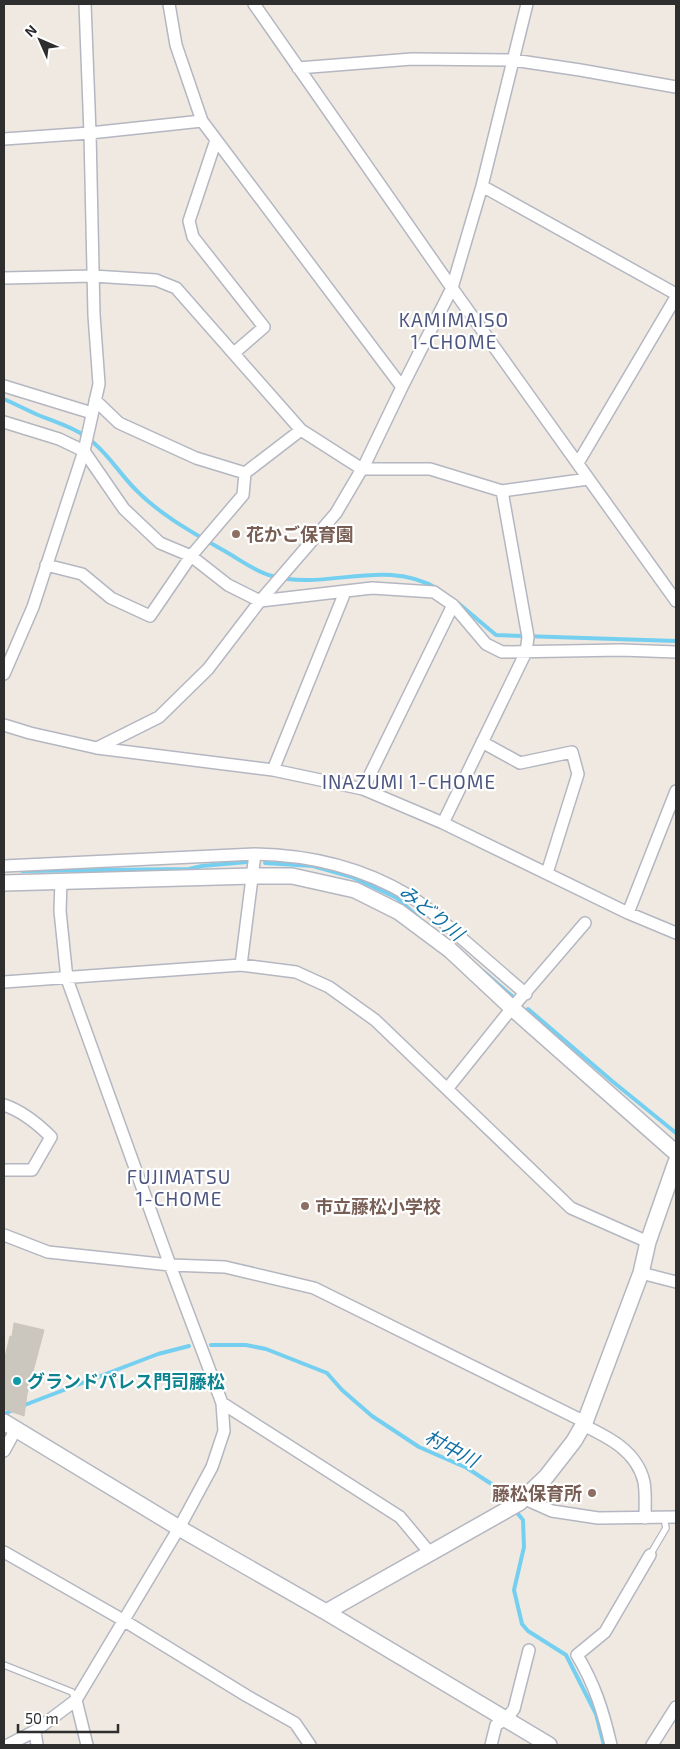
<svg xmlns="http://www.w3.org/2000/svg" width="680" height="1749" font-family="'Exo 2','Noto Sans JP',sans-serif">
  <rect width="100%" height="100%" fill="#efe9e1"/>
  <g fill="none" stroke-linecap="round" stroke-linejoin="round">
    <path stroke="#75cff0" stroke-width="4" d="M4,399C15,404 27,410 38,415C58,423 79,429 95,444C110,457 121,475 135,489C161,516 197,535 228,553C242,561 256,572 272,576C327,591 385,557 438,589
      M458,603L496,635L676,641
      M265,863L313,866L352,877L397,898L418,917
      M22,871L189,869L202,866L247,862
      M483,971L512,996
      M528,1009L612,1081L676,1133
      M211,1345H246L266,1349L327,1373L342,1390L372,1416L419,1447L467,1468L493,1485L510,1504
      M22,1406L158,1354L189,1346
      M4,1414L13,1410
      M514,1509L523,1520L524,1547L514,1590L522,1624L528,1631L566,1655L596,1714L604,1745"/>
  </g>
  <path fill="#cbc7bf" stroke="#cbc5ba" d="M14,1323L44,1330L27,1394L24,1416L4,1409V1361L10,1336L12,1337Z"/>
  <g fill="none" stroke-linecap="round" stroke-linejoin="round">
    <g stroke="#b4b7c1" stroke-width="8">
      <path id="lane" d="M650,1555L666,1528L664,1518
        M4,1665L72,1692L76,1700"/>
    </g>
    <g stroke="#b4b7c1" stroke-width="14">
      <path id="street" d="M169,4L176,45L202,121L402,387
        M254,4L452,288L676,601
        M298,68L412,59L513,60L580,70L676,87
        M4,139L90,133L202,121
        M216,140L189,221L193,237L264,327L234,353
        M482,186L676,294
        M4,278L93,276L156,280L176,288L301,430L362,469H430L502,491
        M4,386L92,413
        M95,400L119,423L196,458L245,473
        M4,422L59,439L84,451L124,509L160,543L191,556L228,585L260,601L372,588L434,592L453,605L486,644L502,652L622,650L676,652
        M578,463L676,297
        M46,565L82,574L111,598L150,616L191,556L243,495L245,473L301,430
        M4,674L33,607L84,451L99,384L94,315L90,133L85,4
        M4,725L30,733L97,748L273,770L363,789L443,823L628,913L676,933
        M482,742L520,763L572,752L578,774L547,873
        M97,748L159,717L208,669L260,601L336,513L366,462L402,387L452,288L482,186L527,4
        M273,770L345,592
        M363,789L453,605
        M443,823L526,652L528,637L502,491L588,479
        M4,866L255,854
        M628,913L676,791
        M241,965L255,854C310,855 361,867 408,895C427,906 443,922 459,936C481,955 503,974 526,994
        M4,982L241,965L296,972L329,987L375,1020L571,1208L648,1242
        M447,1089L512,1008L585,923
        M4,1105C22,1111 37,1123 51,1137L32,1170H4
        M4,1235L48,1252L170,1265L225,1267L314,1288L585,1422
        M641,1273L676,1282
        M222,1403L400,1517L430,1553
        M583,1425C608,1437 637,1451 644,1482C646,1493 645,1506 645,1518
        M4,1451L16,1429
        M525,1499L552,1511L598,1518L676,1517
        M4,1552L123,1620L247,1696L295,1723L310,1745
        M76,1700L87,1745
        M35,1731L37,1745
        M8,1745L35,1731L76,1700L179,1528L212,1467L224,1431L222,1403L170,1265L67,979L60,911L61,881
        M491,1745L496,1725L506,1719L514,1709L529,1650
        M611,1745C603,1711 595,1685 577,1655L605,1632L650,1555
        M652,1745L676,1707"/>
    </g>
    <g stroke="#b4b7c1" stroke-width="18">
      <path id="secondary" d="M4,883L253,876H292L355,890L399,912L450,950L512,1008L676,1153
        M4,1422L179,1528L326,1612L549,1745
        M326,1612L519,1503L546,1477L574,1441L585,1422L641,1273L648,1242L676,1162"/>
    </g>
    <use href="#lane" stroke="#fff" stroke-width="5.5"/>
    <use href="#street" stroke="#fff" stroke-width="11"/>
    <use href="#secondary" stroke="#fff" stroke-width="15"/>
  </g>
  <g fill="#8d6e63" stroke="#fff" stroke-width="2">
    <circle cx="236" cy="534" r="5"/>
    <circle cx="305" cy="1206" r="5"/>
    <circle cx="592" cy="1493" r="5"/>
  </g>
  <circle fill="#0f9aa8" stroke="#fff" stroke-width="2" cx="17" cy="1381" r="5"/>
  <g text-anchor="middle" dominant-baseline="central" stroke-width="4.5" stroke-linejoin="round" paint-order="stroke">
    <g font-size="18" font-weight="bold" fill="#785e54" stroke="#fff" text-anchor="start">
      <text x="246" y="534">花かご保育園</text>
      <text x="315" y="1206">市立藤松小学校</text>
      <text x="582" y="1493" text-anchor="end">藤松保育所</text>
    </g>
    <g font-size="18" font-weight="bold" fill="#0d838f" stroke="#fff" text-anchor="start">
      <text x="27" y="1381">グランドパレス門司藤松</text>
    </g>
    <g font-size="19" letter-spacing="1" fill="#4d5680" stroke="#fff">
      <text x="454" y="319">KAMIMAISO<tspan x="454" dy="22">1-CHOME</tspan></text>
      <text x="409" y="781">INAZUMI 1-CHOME</text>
      <text x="179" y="1176">FUJIMATSU<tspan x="179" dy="22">1-CHOME</tspan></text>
    </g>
    <g font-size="19" font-style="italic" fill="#0d6fa3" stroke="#fff">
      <text transform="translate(432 912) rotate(39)">みどり川</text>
      <text transform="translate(452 1448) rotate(28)">村中川</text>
    </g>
  </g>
  <rect width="680" height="1749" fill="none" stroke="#2e2e2e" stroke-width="10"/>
  <g transform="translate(40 40) rotate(315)" stroke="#ffffff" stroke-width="4" paint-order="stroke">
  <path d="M0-4L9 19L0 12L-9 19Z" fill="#2e2e2e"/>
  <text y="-8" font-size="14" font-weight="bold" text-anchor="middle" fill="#2e2e2e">N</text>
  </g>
  <path d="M18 1724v8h100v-8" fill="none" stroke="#2e2e2e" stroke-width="2.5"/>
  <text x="25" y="1724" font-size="15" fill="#2e2e2e" stroke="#ffffff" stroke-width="4" paint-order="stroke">50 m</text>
</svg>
